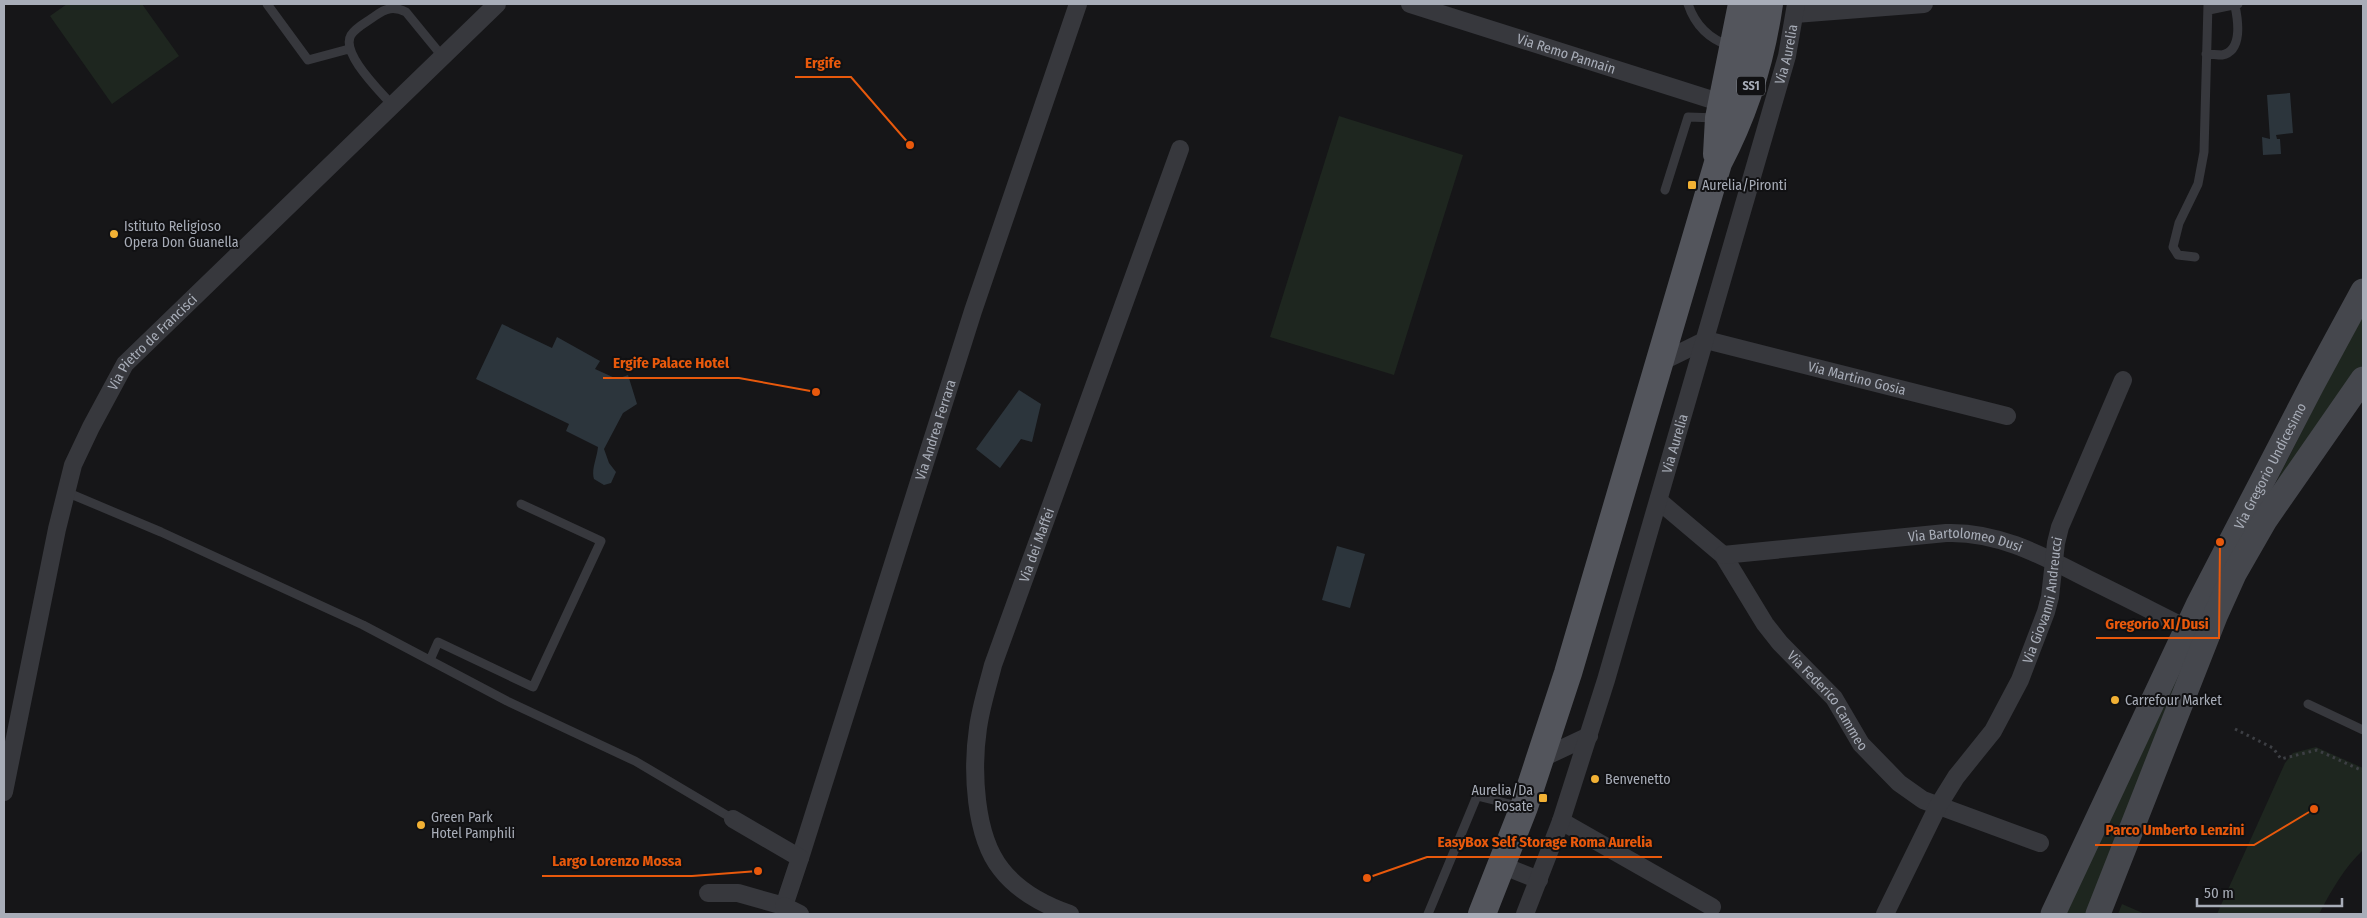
<svg xmlns="http://www.w3.org/2000/svg" width="2367" height="918" font-family="'Fira Sans Condensed',sans-serif">
  <rect width="100%" height="100%" fill="#161618"/>
  <path fill="#1e261f" d="M67,4H142L179,56L112,104L50,16Z
    M1339,116L1463,155L1394,375L1270,337Z
    M2363,311V365L2265,504Z
    M2206,612L2090,914H2064Z
    M2316,747L2363,768V850C2344,868 2331,891 2319,914H2217L2285,763L2293,753Z
    M2122,904L2145,914H2118Z"/>
  <path fill="#2c353c" d="M2290,93L2293,133L2276,135L2277,139H2280L2281,154L2263,155L2262,137L2270,139L2267,95Z
    M502,324L552,348L557,337L600,361L595,369L617,379L628,375L637,404L623,413L604,449L609,463L616,472L611,483L604,485L594,479C591,470 597,458 598,447L566,431L569,424L476,379Z
    M1019,390L1041,404L1032,442L1021,439L1000,468L976,449Z
    M1337,546L1365,554L1350,608L1322,600Z"/>
  <g fill="none" stroke-linecap="round" stroke-linejoin="round">
    <path stroke="#3d3f44" stroke-width="3" stroke-dasharray="2.5 4" stroke-linecap="butt" d="M2235,729L2273,748L2281,759L2317,750L2363,771"/>
    <path stroke="#37383d" stroke-width="9" d="M267,4L308,60L349,49
      M1688,4C1695,25 1709,39 1730,46
      M2209,10L2238,4
      M2206,54C2211,54 2217,55 2222,55C2243,51 2238,20 2235,6
      M392,105C381,92 340,53 351,35C356,27 367,22 375,16C386,8 394,6 406,12L442,56
      M1665,190L1688,117L1717,118
      M2195,257L2178,255L2173,247L2179,223L2198,184L2204,152L2208,4
      M66,492L161,532L363,625L507,701L635,761L733,819
      M430,660L438,642L533,687L601,541L521,504
      M2308,704L2363,730
      M1428,914L1477,796L1522,807"/>
    <g stroke="#37383d" stroke-width="18">
      <path id="s1" d="M1410,4L1722,103"/>
      <path d="M1795,14L1924,4"/>
      <path id="s2" d="M1659,363L1706,340L2007,416"/>
      <path id="s3" d="M1659,501L1723,555L1765,624L1780,643L1834,698L1861,744L1899,783L1923,800L2040,843"/>
      <path id="s4" d="M1723,555L1946,533C1998,531 2043,556 2088,579C2121,595 2154,612 2188,629"/>
      <path d="M1540,759L1589,736"/>
      <path id="s5" d="M4,792L57,529L73,465L91,427L125,364L497,4"/>
      <path d="M1561,821L1712,907"/>
      <path id="s6" d="M800,858L973,311L1078,4"/>
      <path d="M1501,865L1539,880"/>
      <path d="M708,893H738L784,906L800,858L733,819"/>
      <path d="M784,906L800,914"/>
      <path id="s7" d="M1070,914C1044,905 1018,891 1001,869C974,835 972,769 978,728C981,706 988,685 993,665L1180,149"/>
      <path id="s8" d="M1525,914L1561,821L1606,680L1787,56L1796,4"/>
      <path id="s9" d="M1885,914L1938,806L1956,777L1993,731L2020,680L2046,612L2050,597L2056,543L2060,527L2123,380"/>
    </g>
    <g stroke="#45474d" stroke-width="25">
      <path id="s10" d="M2053,914L2198,605L2312,385L2363,291"/>
      <path d="M2098,914L2216,614L2234,574L2265,520L2363,379"/>
    </g>
    <path stroke="#53555c" stroke-width="28" d="M1717,154L1719,118L1742,4
      M1482,914L1524,807L1568,673L1718,163C1745,112 1761,60 1769,4"/>
  </g>
  <g fill="#f2b134" stroke="#111113" stroke-width="2">
    <rect x="1687" y="180" width="10" height="10" rx="2.5"/>
    <circle cx="114" cy="234" r="5"/>
    <circle cx="2115" cy="700" r="5"/>
    <circle cx="1595" cy="779" r="5"/>
    <rect x="1538" y="793" width="10" height="10" rx="2.5"/>
    <circle cx="421" cy="825" r="5"/>
  </g>
  <g text-anchor="middle" dominant-baseline="central" stroke-width="4" stroke-linejoin="round" paint-order="stroke">
    <rect fill="#111113" stroke="#7b7e86" stroke-width="1" x="1737" y="76.5" width="28" height="19" rx="4"/>
    <g font-size="12" font-weight="bold" fill="#a8adb8">
      <text x="1751" y="86">SS1</text>
    </g>
    <g font-size="14" fill="#a8adb8" stroke="#111113">
      <text stroke="none"><textPath href="#s1" startOffset="164">Via Remo Pannain</textPath></text>
      <text stroke="none"><textPath href="#s8" startOffset="899">Via Aurelia</textPath></text>
      <text stroke="none"><textPath href="#s5" startOffset="482">Via Pietro de Francisci</textPath></text>
      <text stroke="none"><textPath href="#s2" startOffset="208">Via Martino Gosia</textPath></text>
      <text stroke="none"><textPath href="#s6" startOffset="449">Via Andrea Ferrara</textPath></text>
      <text stroke="none"><textPath href="#s8" startOffset="494">Via Aurelia</textPath></text>
      <text stroke="none"><textPath href="#s10" startOffset="498">Via Gregorio Undicesimo</textPath></text>
      <text stroke="none"><textPath href="#s4" startOffset="244">Via Bartolomeo Dusi</textPath></text>
      <text stroke="none"><textPath href="#s7" startOffset="422">Via dei Maffei</textPath></text>
      <text stroke="none"><textPath href="#s9" startOffset="355">Via Giovanni Andreucci</textPath></text>
      <text stroke="none"><textPath href="#s3" startOffset="264">Via Federico Cammeo</textPath></text>
    </g>
    <g font-size="14" fill="#a8adb8" stroke="#111113" text-anchor="start">
      <text x="1702" y="185">Aurelia/Pironti</text>
      <text x="124" y="226">Istituto Religioso<tspan x="124" dy="16">Opera Don Guanella</tspan></text>
      <text x="2125" y="700">Carrefour Market</text>
      <text x="1605" y="779">Benvenetto</text>
      <text x="1533" y="790" text-anchor="end">Aurelia/Da<tspan x="1533" dy="16">Rosate</tspan></text>
      <text x="431" y="817">Green Park<tspan x="431" dy="16">Hotel Pamphili</tspan></text>
    </g>
  </g>
  <path fill="none" stroke="#e8590c" stroke-width="2" d="M910 145L851 77H795M816 392L739 378H603M2220 542L2219 638H2096M2314 809L2254 845H2095M1367 878L1427 857H1662M758 871L692 876H542"/>
  <g fill="#e8590c" stroke="#111113" stroke-width="2">
    <circle cx="910" cy="145" r="5"/>
    <circle cx="816" cy="392" r="5"/>
    <circle cx="2220" cy="542" r="5"/>
    <circle cx="2314" cy="809" r="5"/>
    <circle cx="1367" cy="878" r="5"/>
    <circle cx="758" cy="871" r="5"/>
  </g>
  <g font-size="15" text-anchor="middle" font-weight="bold" fill="#e8590c" stroke="#111113" stroke-width="4" stroke-linejoin="round" paint-order="stroke">
    <text x="823" y="68">Ergife</text>
    <text x="671" y="368">Ergife Palace Hotel</text>
    <text x="2157" y="629">Gregorio XI/Dusi</text>
    <text x="2175" y="835">Parco Umberto Lenzini</text>
    <text x="1545" y="847">EasyBox Self Storage Roma Aurelia</text>
    <text x="617" y="866">Largo Lorenzo Mossa</text>
  </g>
  <rect width="2367" height="918" fill="none" stroke="#a8adb8" stroke-width="10"/>
  <path d="M2197 898v8h145v-8" fill="none" stroke="#a8adb8" stroke-width="2.5"/>
  <text x="2204" y="898" font-size="15" fill="#a8adb8" stroke="#111113" stroke-width="4" paint-order="stroke">50 m</text>
</svg>
